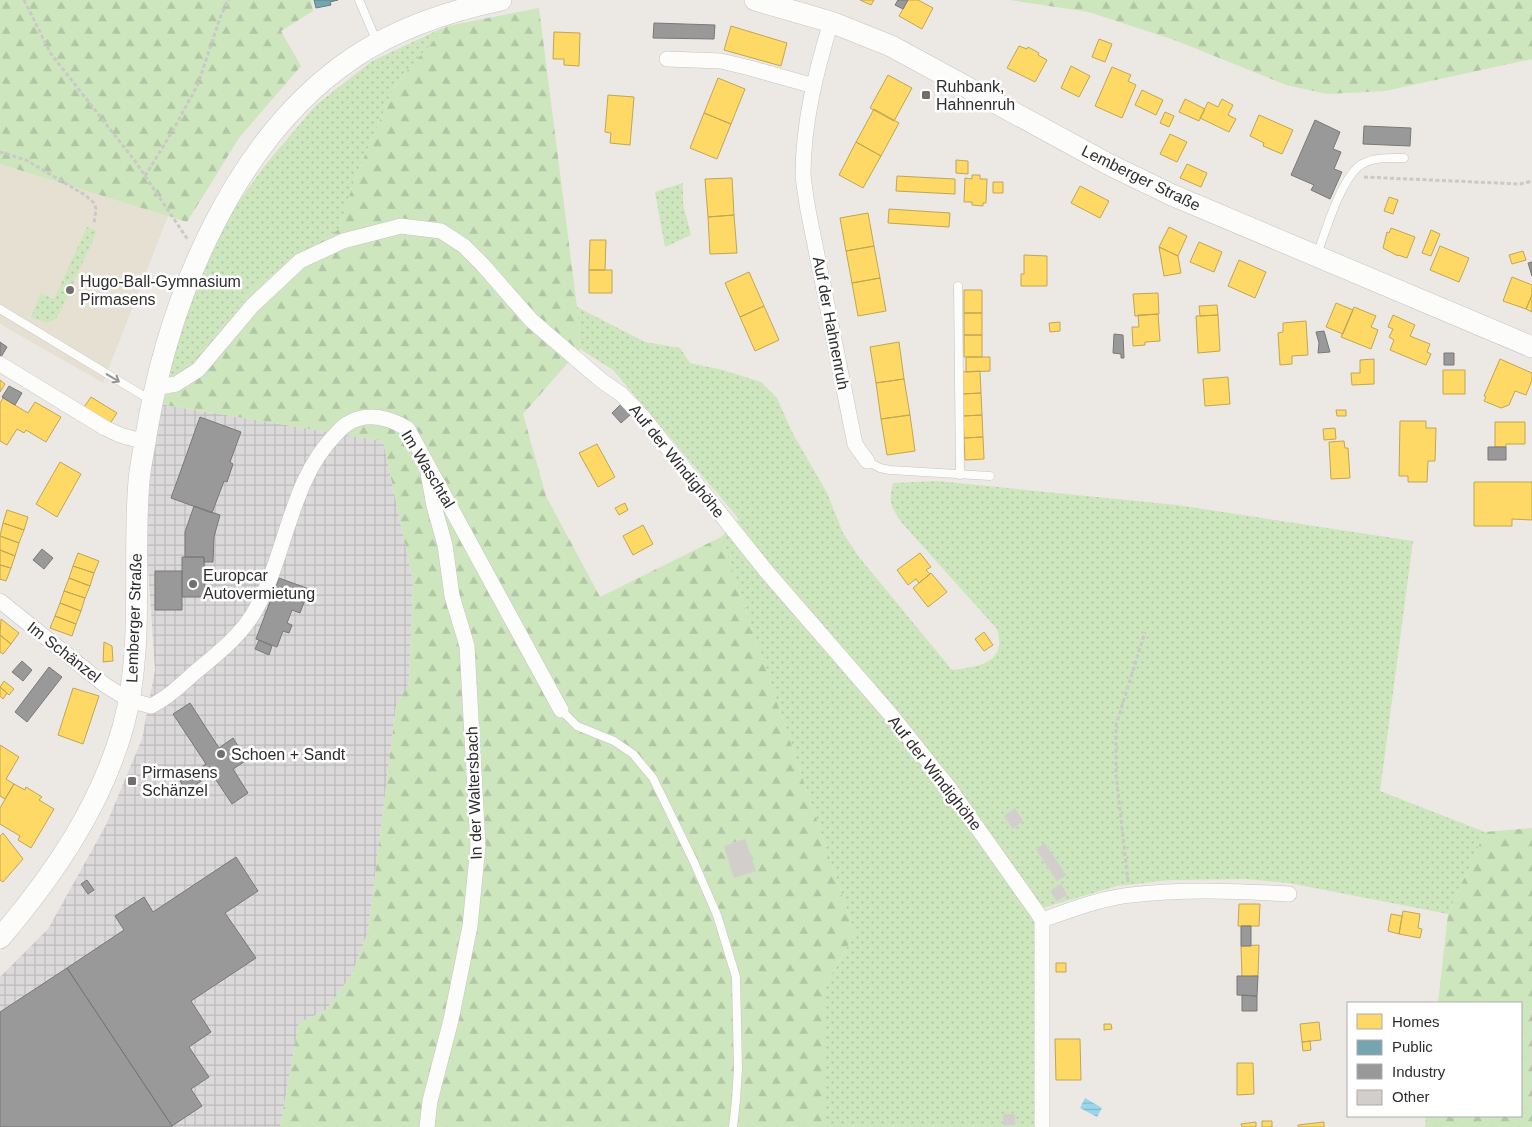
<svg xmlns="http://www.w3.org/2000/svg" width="1532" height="1127" font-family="Arial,sans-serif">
  <defs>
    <pattern id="industrial-grid" width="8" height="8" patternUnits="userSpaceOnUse" patternTransform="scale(1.25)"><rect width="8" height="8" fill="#dcd9db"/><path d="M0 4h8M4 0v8" fill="none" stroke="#bdbbbc"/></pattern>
    <pattern id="green-dots" width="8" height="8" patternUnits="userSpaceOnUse" patternTransform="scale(1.25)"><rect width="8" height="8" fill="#cee6be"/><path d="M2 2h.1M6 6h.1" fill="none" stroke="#b1c6a4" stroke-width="1.8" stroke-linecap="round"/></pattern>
    <pattern id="forest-firs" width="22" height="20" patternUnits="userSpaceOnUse" patternTransform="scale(1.25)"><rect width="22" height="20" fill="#cee6be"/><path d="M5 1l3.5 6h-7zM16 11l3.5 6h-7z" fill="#b1c6a4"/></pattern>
    <pattern id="water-rules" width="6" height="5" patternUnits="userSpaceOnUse" patternTransform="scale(1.25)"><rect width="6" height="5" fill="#99d6ec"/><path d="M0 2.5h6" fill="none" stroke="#84b8cb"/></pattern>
  </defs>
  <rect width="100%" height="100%" fill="#ece8e4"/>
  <path fill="url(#industrial-grid)" d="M159,404L383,441L413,581L409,683L396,706L368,932L352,974L326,1010L299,1023L280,1127H0V977L48,929L106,825L142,739L155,670L145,522Z"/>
  <path fill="#e6e0d3" d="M0,144L28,153L168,216L103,383L0,324Z"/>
  <path fill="url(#green-dots)" d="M447,26L396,83L354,181L339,229L256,286L159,404L211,240L266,164L316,105L372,61Z
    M683,183V204L691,235L665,247L655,192Z
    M87,227L97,231L59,314L56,319L47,323L31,317L41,293L54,299Z
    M577,307L645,342L680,348L690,363L723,370L761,382L777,398L792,432L827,493L843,533L859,557L952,670C968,668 996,666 999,646C1000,641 998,634 997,629L902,523C891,507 888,502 893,483L937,481L1177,505L1413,541L1380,791L1485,832L1448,914L1289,883L1246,879L1171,880L1117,886L1029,912L1037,923L1038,1127H825V986L855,933L721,537L739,519L613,370L580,349Z"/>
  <path fill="url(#forest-firs)" d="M0,0H311L313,11L281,31L301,66L239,138L187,222L0,164Z
    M1009,0H1532V59L1385,91L1327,94L1286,85L1177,41L1089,12Z
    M539,8L577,307L580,349L523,414L546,496L600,597L721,537L855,933L825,986V1127H280L299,1023L326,1010L352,974L368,932L396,706L409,683L413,581L383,441L159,404L256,286L339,229L354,181L396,83L447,26Z
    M1532,828V1127H1425L1426,1116H1521V1003H1438L1448,914L1485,832Z"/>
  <path fill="url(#water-rules)" d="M1085,1098L1102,1108L1097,1117L1080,1108Z"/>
  <path fill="#ffd966" stroke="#c0a655" d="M860,0H874L871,5Z
    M908,0H918L933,8L922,29L899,16Z
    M731,26L787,43L781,66L724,50Z
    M554,32L580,33L579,66L564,65V59H553Z
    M1099,39L1112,44L1105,62L1092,57Z
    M1019,46L1027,49L1028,47L1039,53L1038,55L1047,60L1035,82L1007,68Z
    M1071,66L1090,76L1079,97L1061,88Z
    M1112,67L1131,75L1128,81L1136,85L1122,118L1095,106Z
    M888,75L912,88L894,121L870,108Z
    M718,78L745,89L731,124L704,113Z
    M1142,90L1163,100L1156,115L1135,105Z
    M608,95L634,97L630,145L610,143L611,133L605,132Z
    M1185,99L1205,109L1199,121L1179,112Z
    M1222,99L1233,105L1228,115L1236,119L1229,132L1200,118L1208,102L1218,107Z
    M874,109L899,123L881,156L856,142Z
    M1165,112L1174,116L1169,127L1160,123Z
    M704,113L731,124L717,159L690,148Z
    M1259,115L1293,130L1282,154L1263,146L1264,143L1250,136Z
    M1170,134L1187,142L1177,162L1160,154Z
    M856,142L881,156L863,188L839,175Z
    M956,160L968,161V174L956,173Z
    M1187,164L1207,173L1201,187L1180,178Z
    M972,175H980V179H987L986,203H983V206L972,205V202H964L965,178L972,179Z
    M897,176L955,179V194L896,191Z
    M732,178L734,215L708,217L705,179Z
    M993,182H1003V193H993Z
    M1080,186L1109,201L1100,218L1071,203Z
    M1389,197L1398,200L1393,214L1384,211Z
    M889,209L950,213L949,227L888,223Z
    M868,213L874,246L846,251L840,218Z
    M734,215L737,253L710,254L708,217Z
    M1169,227L1187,236L1178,256L1159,247Z
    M1391,228L1415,237L1407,258L1398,255V256L1383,248L1387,232L1389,233Z
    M1431,230L1440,234L1431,256L1422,253Z
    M590,240H606L605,270H589Z
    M1199,242L1222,252L1214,272L1190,262Z
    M874,246L880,278L852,283L846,251Z
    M1440,246L1469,258L1459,282L1430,270Z
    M1159,247L1178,256L1181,273L1164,276Z
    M1523,251L1526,260L1512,264L1509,255Z
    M1024,255L1047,256V286H1021V274H1024Z
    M1239,260L1266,272L1255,298L1228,286Z
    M589,270H612V293H589Z
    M749,272L764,306L740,317L725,283Z
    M1512,277L1532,285V295L1526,309L1503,301Z
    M880,278L886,311L858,316L852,283Z
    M964,290H982V313H964Z
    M1158,293L1159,314L1135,316L1133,294Z
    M1532,295V312L1526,309Z
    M1336,303L1353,310L1343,334L1326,327Z
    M1217,305L1218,315L1200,316L1199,306Z
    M764,306L779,340L755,351L740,317Z
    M1354,307L1376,316L1371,327L1378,330L1371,349L1341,337Z
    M964,313H982V335H964Z
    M1158,314L1160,341L1145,342V345L1133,346L1132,327H1139L1138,315Z
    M1218,315L1220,351L1198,353L1196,316Z
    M1393,315L1415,325L1410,336L1430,344L1427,352L1431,354L1426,365L1390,350L1394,340L1389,337L1393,329L1388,327Z
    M1306,321L1308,355L1292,356V364L1280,365L1278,333L1283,332V323Z
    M1060,322V331L1050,332L1049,323Z
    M964,335H982V357H964Z
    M899,342L904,379L876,383L870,347Z
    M966,357H990V371L966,372Z
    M1374,359V384L1352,385L1351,373H1360V360Z
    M1500,359L1532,373V380L1526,395L1515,391L1509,405L1501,408L1484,401L1486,397L1484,396Z
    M1443,370H1465V394H1443Z
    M980,371L981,393L962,394L961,372Z
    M1228,377L1230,404L1205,406L1203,379Z
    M904,379L910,415L881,419L876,383Z
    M0,380L5,384L0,392Z
    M981,393L982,415L963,416L962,394Z
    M91,397L117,413L109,425L84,407Z
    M3,398L28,413L35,402L61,417L46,442L26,430L24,433L17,429L7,445L0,441V403Z
    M1336,410H1346V416H1337Z
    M910,415L915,451L887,455L881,419Z
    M982,415L983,437L964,438L963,416Z
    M1400,421H1426V428H1436L1435,461H1428L1427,482H1408V476H1399Z
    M1495,422H1525V444H1506V447H1495Z
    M1335,428L1336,439L1324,440L1323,429Z
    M983,437L984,459L965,460L964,438Z
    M1344,441L1345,448H1348L1350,478L1331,479L1329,442Z
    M597,444L615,477L598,487L579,453Z
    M60,462L81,474L57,517L36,504Z
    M1474,482H1532V520L1512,519V526H1474Z
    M625,503L628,510L619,515L615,508Z
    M7,510L28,517L24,530L3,523Z
    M3,523L24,530L19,543L0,536Z
    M643,525L653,544L633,555L623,536Z
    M0,536L19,543L15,556L0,550Z
    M0,550L15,556L11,568L0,565Z
    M78,553L99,561L94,573L73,566Z
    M920,553L931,567L926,570L930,574L919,583L916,579L908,585L897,570Z
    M0,565L11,568L6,581L0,579Z
    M73,566L94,573L90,586L69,578Z
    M931,573L947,592L928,607L913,588Z
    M69,578L90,586L85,598L64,591Z
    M64,591L85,598L81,611L60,603Z
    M60,603L81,611L76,624L55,616Z
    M55,616L76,624L72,636L50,628Z
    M1,619L19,633L11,644L0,635Z
    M984,632L993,645L984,651L975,639Z
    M0,635L11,644L3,654L0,652Z
    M104,642L112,646L113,661L103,662Z
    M4,681L14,689L9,695L0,687Z
    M0,687L7,693L3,699L0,696Z
    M73,688L99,696L83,744L58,735Z
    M0,745L19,757L6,779L14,784L5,799L0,796Z
    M14,784L25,790L26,787L42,797L39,800L54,809L31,848L18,840L20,836L0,824V808Z
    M3,833L23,859L3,882L0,880V836Z
    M1239,904H1260L1259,926H1238Z
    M1403,911L1420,914L1418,928L1422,929L1420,938L1399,934Z
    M1391,914L1402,916L1399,934L1388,931Z
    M1259,945L1258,976L1242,977L1241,946Z
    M1056,963H1066V972H1056Z
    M1319,1022L1321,1040L1302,1042L1300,1024Z
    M1104,1024H1111L1112,1029L1104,1030Z
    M1055,1039H1080L1081,1080H1056Z
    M1310,1041L1311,1050L1303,1051L1302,1042Z
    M1237,1063H1253L1254,1094L1237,1095Z
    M1262,1121H1272V1127H1262Z
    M1256,1122V1127H1242L1241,1124Z
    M1324,1122V1127H1298V1125Z"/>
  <path fill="#76a5af" stroke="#608188" d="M314,0H338L330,2L331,5L316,8Z"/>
  <path fill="#999" stroke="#797979" d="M898,0H908L903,9L895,5Z
    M654,23L715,25L714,39L653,38Z
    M1315,120L1340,132L1333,149L1341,152L1334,169L1342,172L1330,199L1311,190L1314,185L1291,175Z
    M1364,126L1411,128L1410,146L1363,144Z
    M1532,262V276L1528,263Z
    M1324,331L1330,352L1318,353L1319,343L1316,332Z
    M1114,334L1123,335L1124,358H1121V354L1113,353Z
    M0,342L7,347L1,357L0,356Z
    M1444,353H1454V365H1444Z
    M9,386L22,393L15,405L2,397Z
    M621,404L631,414L621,423L612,413Z
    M200,417L241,432L230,462L233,464L227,482L224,481L212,513L171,498Z
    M1488,447H1506V460H1488Z
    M194,506L220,515L214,537L213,562H204V557H185V532Z
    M42,549L53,558L44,569L33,560Z
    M182,557H204L205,597H182Z
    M155,571H182V610H155Z
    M279,578L309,589L300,613L292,610L287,623L292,625L289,633L283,631L277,647L256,639Z
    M259,640L272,646L269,655L255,649Z
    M22,661L32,670L23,681L12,672Z
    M49,667L62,677L27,722L15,712Z
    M190,703L219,748L233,738L247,760L233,769L248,793L232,804L212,774L186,791L180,781L206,764L173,714Z
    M236,857L258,891L225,913L256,958L191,1001L211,1032L189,1047L209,1077L191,1089L202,1106L172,1126L67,968L124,930L115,916L144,897L153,912Z
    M87,880L94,890L88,894L81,884Z
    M1241,926H1251V946H1241Z
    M67,968L172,1126V1127H0V1012Z
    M1237,976H1258L1257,996L1237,995Z
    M1242,995L1257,996V1011H1242Z"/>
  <path fill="#d1cecb" stroke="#d7d4d0" d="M1015,808L1023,821L1013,829L1004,816Z
    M745,839L756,871L734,878L724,846Z
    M1045,843L1066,875L1057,881L1036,849Z
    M1061,884L1067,895L1057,901L1050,891Z
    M1003,1114H1015V1125H1003Z"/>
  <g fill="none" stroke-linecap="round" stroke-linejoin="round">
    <g stroke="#c5c4c5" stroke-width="9">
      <path id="service" d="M359,0L377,42
        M1317,254C1326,231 1341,177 1362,164C1375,157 1389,158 1404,158
        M958,286L960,475
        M0,309L152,401
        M867,461L880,468L890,470L990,476
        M561,710L577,726L614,741L633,754L653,778L693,860L717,915L736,977L738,1068L736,1100L733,1127"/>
    </g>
    <g stroke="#c5c4c5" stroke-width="16">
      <path id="minor" d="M831,22C816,71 803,123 803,175C804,186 806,198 808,210L855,444L867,461
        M667,59L721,61L750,68L814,86
        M0,364L105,428L120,435L145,442
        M154,388L176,384L198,370L252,306L300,261L343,241L401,226L441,231L464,246L482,264L531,320L602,381L621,394L642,416L767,572L891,715L950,789L1037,912L1042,920V1127
        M0,601L105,685L129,700L151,706C167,698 180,686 193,674C216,655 242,635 256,609C287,553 290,480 336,434C340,430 343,426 347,424C367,411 390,418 408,429L561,710
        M1042,920C1071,910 1101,898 1131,895C1183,889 1237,891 1289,894
        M427,1127L430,1101L451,1020L470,926L478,846L467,646L452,596L445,545L434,506L428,473"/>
    </g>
    <g stroke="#c5c4c5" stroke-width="22">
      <path id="secondary" d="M755,0L831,22L891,46L1110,165L1172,195L1532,347
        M0,938C53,876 101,806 123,727C145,647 132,563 139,481C140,466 144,451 146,436C168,300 234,138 353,58C397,28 449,11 501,0"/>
    </g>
    <path stroke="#c9c9c8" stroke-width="3" stroke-dasharray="4 2.5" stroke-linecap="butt" d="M24,0L51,54L135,161L188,240
      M0,152L26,160L85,195L94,203L96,209L94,224
      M145,176L172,132L198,84L221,15L229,0
      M1364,177L1520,184L1532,181
      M1128,882L1116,774V725L1145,632"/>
    <use href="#service" stroke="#fcfcfb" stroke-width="8"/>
    <use href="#minor" stroke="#fcfcfb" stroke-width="15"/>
    <use href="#secondary" stroke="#fcfcfb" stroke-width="21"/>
  </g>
  <defs><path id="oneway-shaft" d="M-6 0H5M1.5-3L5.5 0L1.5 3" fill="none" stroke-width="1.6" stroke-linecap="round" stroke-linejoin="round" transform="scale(1.25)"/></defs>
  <use stroke="#959594" href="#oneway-shaft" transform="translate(113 378) rotate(31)"/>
  <g fill="#706f6e" stroke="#fff" stroke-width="2">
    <rect x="921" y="90" width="10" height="10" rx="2.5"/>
    <circle cx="70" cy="290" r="5"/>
    <circle cx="193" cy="584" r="5"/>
    <circle cx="221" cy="754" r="5"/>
    <rect x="127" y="776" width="10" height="10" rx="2.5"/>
  </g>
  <g text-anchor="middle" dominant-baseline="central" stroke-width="5" stroke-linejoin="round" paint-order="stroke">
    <g font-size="16" fill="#2e2e2e" stroke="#fff" text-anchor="start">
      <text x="936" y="86">Ruhbank,<tspan x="936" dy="18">Hahnenruh</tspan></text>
      <text x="80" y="281">Hugo-Ball-Gymnasium<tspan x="80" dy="18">Pirmasens</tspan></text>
      <text x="203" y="575">Europcar<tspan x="203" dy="18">Autovermietung</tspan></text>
      <text x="231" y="754">Schoen + Sandt</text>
      <text x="142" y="772">Pirmasens<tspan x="142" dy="18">Schänzel</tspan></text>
    </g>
    <g font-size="16" fill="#2e2e2e" stroke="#fff">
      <text transform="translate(1141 178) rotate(26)">Lemberger Straße</text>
      <text transform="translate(831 323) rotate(79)">Auf der Hahnenruh</text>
      <text transform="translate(677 461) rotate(51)">Auf der Windighöhe</text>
      <text transform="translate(428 469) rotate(59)">Im Waschtal</text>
      <text transform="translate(134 618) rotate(-88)">Lemberger Straße</text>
      <text transform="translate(64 652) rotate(38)">Im Schänzel</text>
      <text transform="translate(935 773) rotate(52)">Auf der Windighöhe</text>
      <text transform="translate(474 793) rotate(-92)">In der Waltersbach</text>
    </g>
  </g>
  <rect x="1347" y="1002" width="175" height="115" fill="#ffffff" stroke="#ababab"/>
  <rect x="1357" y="1014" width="25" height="15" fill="#ffd966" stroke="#ababab"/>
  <text x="1392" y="1027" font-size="15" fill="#2e2e2e">Homes</text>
  <rect x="1357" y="1040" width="25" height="15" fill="#76a5af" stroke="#ababab"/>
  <text x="1392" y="1052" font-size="15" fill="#2e2e2e">Public</text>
  <rect x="1357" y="1064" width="25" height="15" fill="#999999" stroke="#ababab"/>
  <text x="1392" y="1077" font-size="15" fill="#2e2e2e">Industry</text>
  <rect x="1357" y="1090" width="25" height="15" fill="#d1cecb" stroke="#ababab"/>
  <text x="1392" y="1102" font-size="15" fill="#2e2e2e">Other</text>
</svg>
